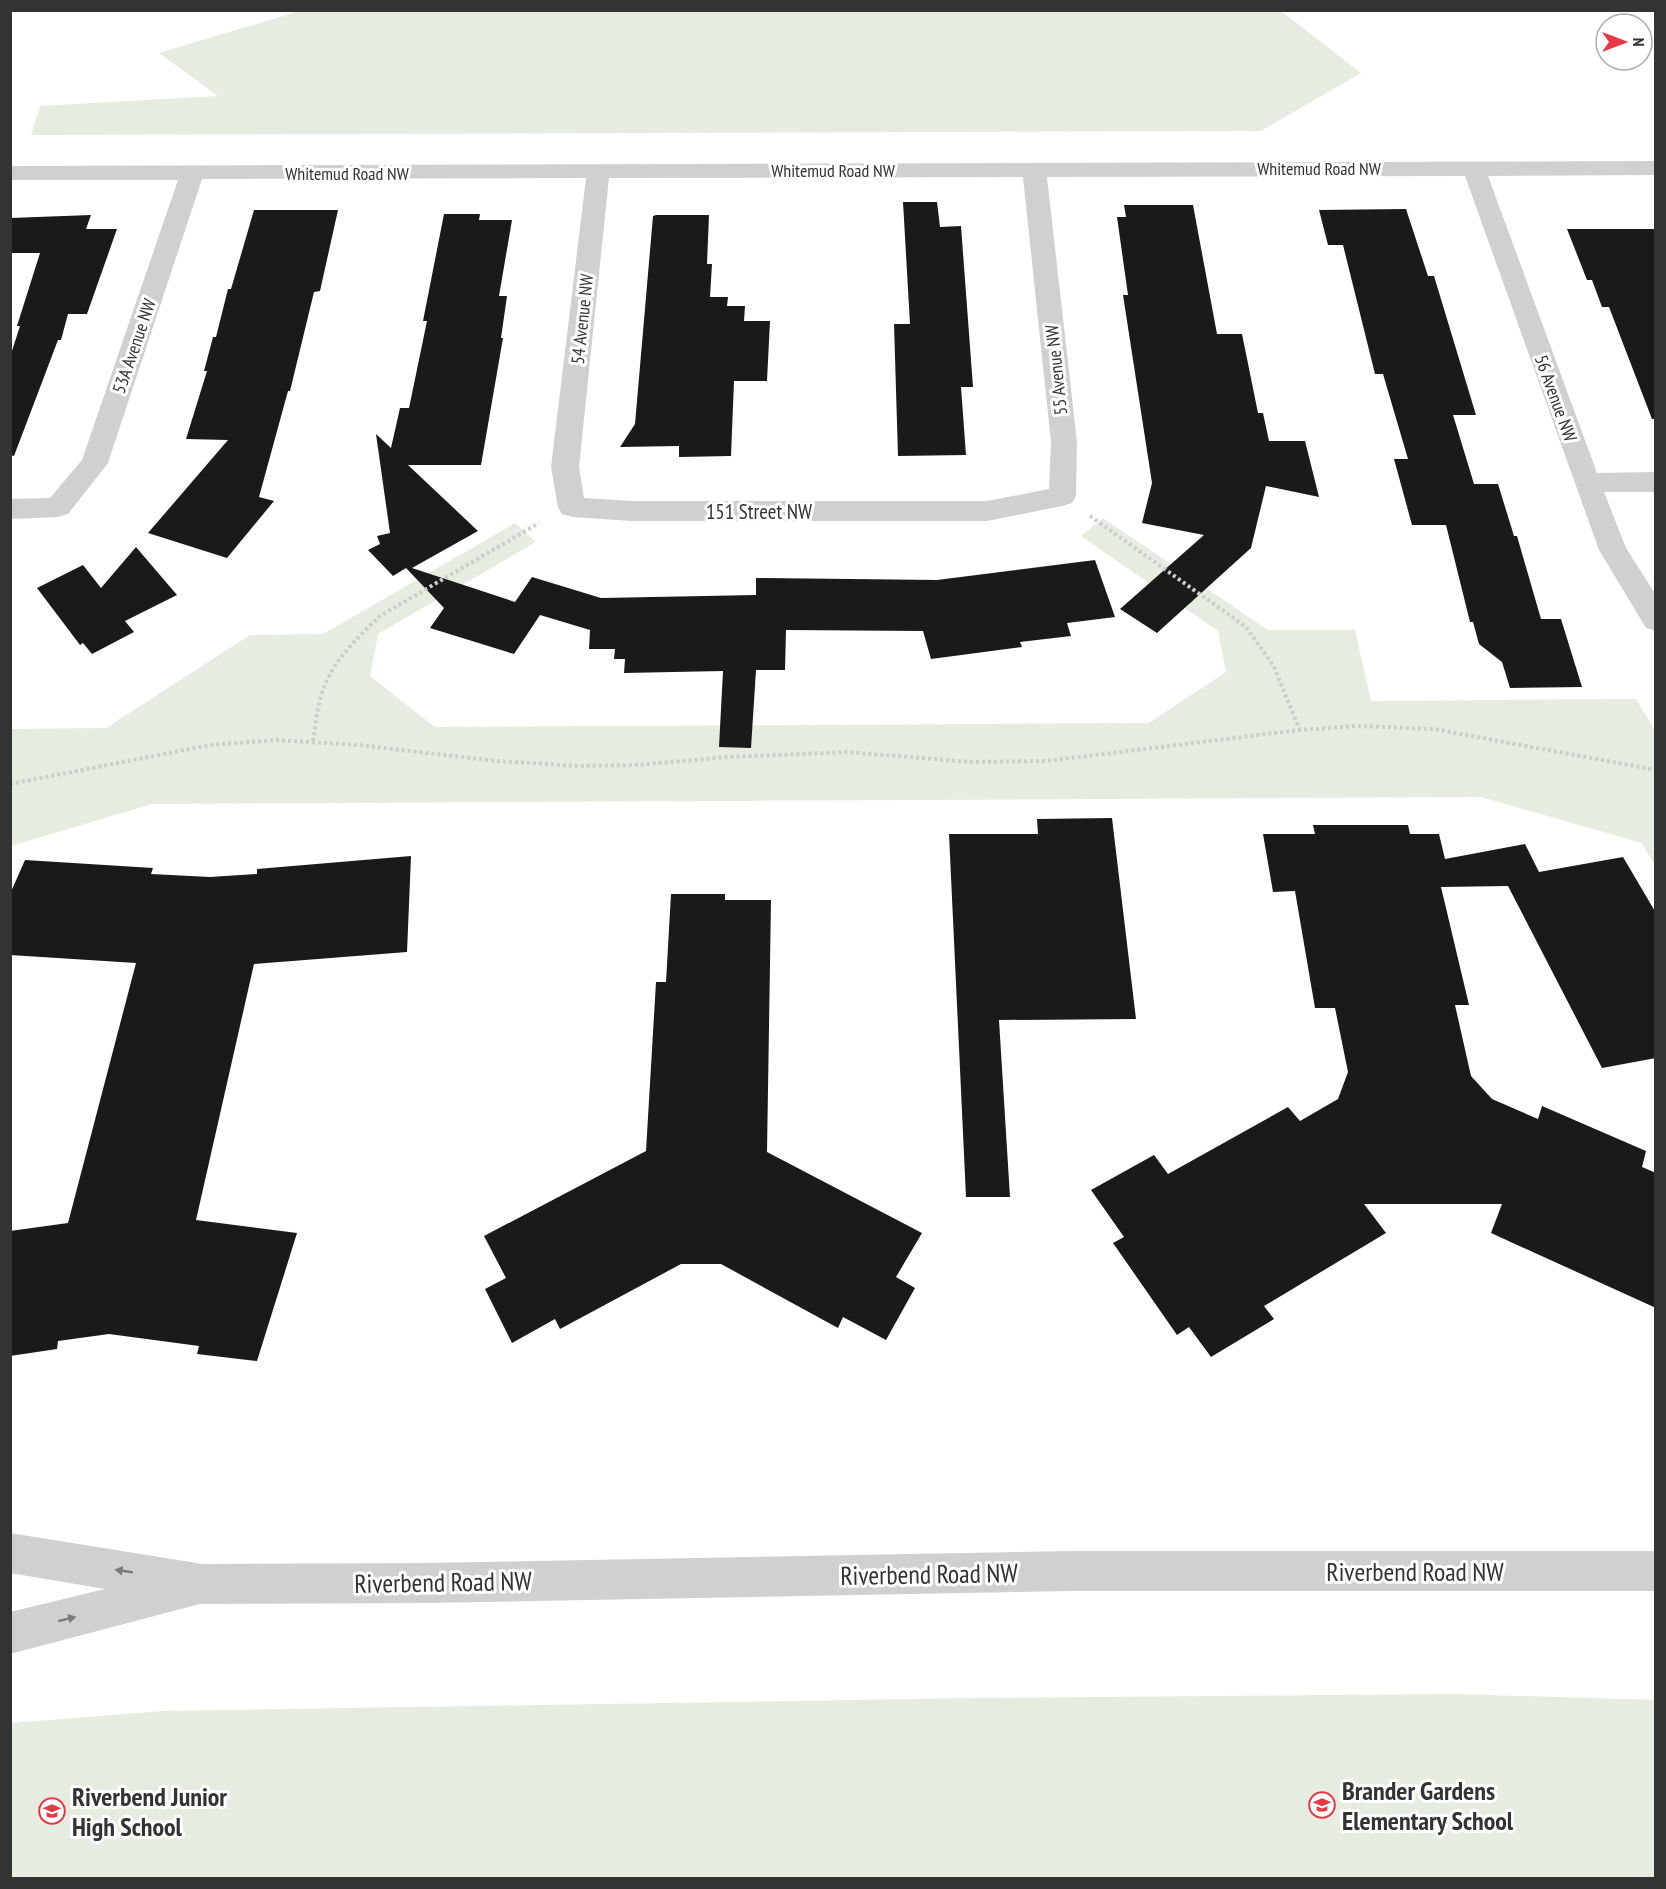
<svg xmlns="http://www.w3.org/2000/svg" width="1666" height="1889" font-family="'PT Sans Narrow',sans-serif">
  <rect width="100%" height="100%" fill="#fff"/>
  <path fill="#e6ecdf" d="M303,10L1281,11L1361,73L1261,131L31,135L40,106L218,96L159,53Z
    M1103,518L1268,630H1355L1371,701L1636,699L1655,731V866L1642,843L1481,797L152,804L11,846V729L106,728L250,635L323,634L515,523L536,542L378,634L370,676L435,727L1149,723L1226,672L1218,631L1081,536Z
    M1455,1694L1655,1700V1878H11V1723L164,1711L978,1698Z"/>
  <path fill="#1a1a1a" d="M903,202H937L940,227L961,226L973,387H961L966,455L898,456L894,324H910Z
    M1124,205H1193L1217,334H1242L1258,413H1263L1269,441H1305L1319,497L1266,486L1251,548L1157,633L1120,609L1204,535L1142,523L1152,483L1123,295H1128L1117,217H1126Z
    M1406,209L1428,276H1434L1476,415H1453L1474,484H1498L1514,536H1517L1541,619H1561L1582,687L1510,688L1502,662L1479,644L1473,622H1470L1446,525H1412L1394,459H1408L1383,374H1375L1343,245H1328L1319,210Z
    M254,210H338L320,291L314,292L290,391H288L259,497L274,501L227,558L148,533L228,440L186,439L207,371H204L213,337H216L228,289H231Z
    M444,214H480L479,220H512L499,296H507L501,338H503L481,465H408L478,531L412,568L515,602L532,577L601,598L756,595V578L937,580L1095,560L1115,617L1067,623L1071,636L1020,642L1022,647L931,659L923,631L786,630L785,670H756L751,748L719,747L723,671L624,673L625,659H614L615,649H589L590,630L540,615L514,654L430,628L444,608L406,568L393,576L368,550L380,544L377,536L390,533L376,434L391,448L400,408H409L427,321H423Z
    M91,215L86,229H117L87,314H68L61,340H58L14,456L10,455V357L20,326H17L40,253H10V218Z
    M656,215H709L707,264H712L710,297H728L727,306H745L744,321H770L767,381H734L731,456L679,457V446L620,447L635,424L653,216Z
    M1567,229H1656V419H1652L1609,307H1602L1592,280H1587Z
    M136,547L177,595L125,621L134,632L92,654L83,643L80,645L37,588L83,565L101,588Z
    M1112,818L1136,1019L999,1020L1010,1197H966L949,834H1038L1037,819Z
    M1313,825H1408L1410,834H1439L1445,859L1525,844L1539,872L1623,857L1656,913V1058L1602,1068L1508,886L1441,887L1469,1005H1455L1471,1076L1492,1099L1538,1119L1542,1106L1646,1151L1642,1167L1656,1173V1308L1491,1233L1502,1204H1364L1386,1233L1264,1306L1274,1319L1211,1357L1189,1327L1177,1335L1113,1243L1124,1237L1091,1190L1154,1155L1168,1174L1288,1107L1300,1121L1338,1099L1348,1072L1335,1008H1315L1295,891L1273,892L1263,834H1315Z
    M411,856L407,952L254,964L196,1220L297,1233L257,1361L197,1354L199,1346L109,1334L58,1341L57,1349L10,1356V1231L68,1223L136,963L10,955V894L25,860L153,868L151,874L210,877L257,874V869Z
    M671,894H725V900H771L767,1152L922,1233L896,1277L915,1288L886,1340L843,1317L838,1328L721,1264H681L560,1329L555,1319L512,1343L485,1289L506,1278L484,1236L646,1151L656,982H666Z"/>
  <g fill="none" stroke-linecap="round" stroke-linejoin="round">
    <path stroke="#cdcdcd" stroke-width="4" stroke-dasharray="3 3" stroke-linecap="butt" d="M1090,516L1246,627L1273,665L1300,730
      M313,741C316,724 317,706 323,690C333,661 358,637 380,616L539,523
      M10,784L210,745L277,740L358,745L497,761L577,766L637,765L728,757L848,752L970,762L1046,761L1300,730L1357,726L1434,729L1656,770"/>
    <path fill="#d0d0d0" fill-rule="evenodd" d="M1656,161V175L1488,176L1597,473L1656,472V492H1604L1626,548L1656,595V631L1646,628L1599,550L1465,176L1047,177L1077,442L1076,496L1072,503L1062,506L987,521H632L572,517L562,514L558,507L551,467L586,178L202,179L108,463L68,514L58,517L10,519V499L50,498L82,460L178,180H10V166ZM1023,177L1051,442L1049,489L987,501H632L584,498L579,467L609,178Z
      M10,1533L203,1564L425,1563L1071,1551H1656V1591H1071L425,1603L200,1604L10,1654V1612L105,1589L10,1573Z"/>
  </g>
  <defs><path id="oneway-solid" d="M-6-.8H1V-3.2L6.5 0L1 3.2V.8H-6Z" transform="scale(1.5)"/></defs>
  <g fill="#7a7a7a">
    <use href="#oneway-solid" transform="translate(124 1571) rotate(-171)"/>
    <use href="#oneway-solid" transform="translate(67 1619) rotate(-14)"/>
  </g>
  <defs>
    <g id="school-ring" transform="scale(1.35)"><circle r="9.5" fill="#fff" stroke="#e63946" stroke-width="1.5"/><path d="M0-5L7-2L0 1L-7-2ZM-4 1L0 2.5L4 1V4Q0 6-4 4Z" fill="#e63946"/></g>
  </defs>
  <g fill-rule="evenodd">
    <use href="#school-ring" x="1322" y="1805"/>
    <use href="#school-ring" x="52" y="1811"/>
  </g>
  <g text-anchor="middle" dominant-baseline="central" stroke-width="6" stroke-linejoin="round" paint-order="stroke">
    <g font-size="18" fill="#333" stroke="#fff">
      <text x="1319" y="168">Whitemud Road NW</text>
      <text x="833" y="170">Whitemud Road NW</text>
      <text x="347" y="173">Whitemud Road NW</text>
      <text transform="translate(582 319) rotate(-84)">54 Avenue NW</text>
      <text transform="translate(134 346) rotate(-71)">53A Avenue NW</text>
      <text transform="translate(1056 370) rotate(-96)">55 Avenue NW</text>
      <text transform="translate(1556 398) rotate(70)">56 Avenue NW</text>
    </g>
    <g font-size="21" fill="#333" stroke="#fff">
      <text x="759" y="511">151 Street NW</text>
    </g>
    <g font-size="26" fill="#333" stroke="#fff">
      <text x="1415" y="1571">Riverbend Road NW</text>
      <text transform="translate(929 1574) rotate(-1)">Riverbend Road NW</text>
      <text transform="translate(443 1582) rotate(-1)">Riverbend Road NW</text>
    </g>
    <g font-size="26" font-weight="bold" fill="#333" stroke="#fff" text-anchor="start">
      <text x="1342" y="1790">Brander Gardens<tspan x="1342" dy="30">Elementary School</tspan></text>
      <text x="72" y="1796">Riverbend Junior<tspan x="72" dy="30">High School</tspan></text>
    </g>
  </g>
  <rect width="1666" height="1889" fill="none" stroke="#333333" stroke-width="24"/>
  <g transform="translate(1624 42) rotate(90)"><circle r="28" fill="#ffffff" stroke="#adadad" stroke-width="1.5"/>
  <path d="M0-4.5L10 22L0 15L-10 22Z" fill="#e63946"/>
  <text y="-9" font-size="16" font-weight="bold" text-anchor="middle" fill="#333333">N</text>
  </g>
</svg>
